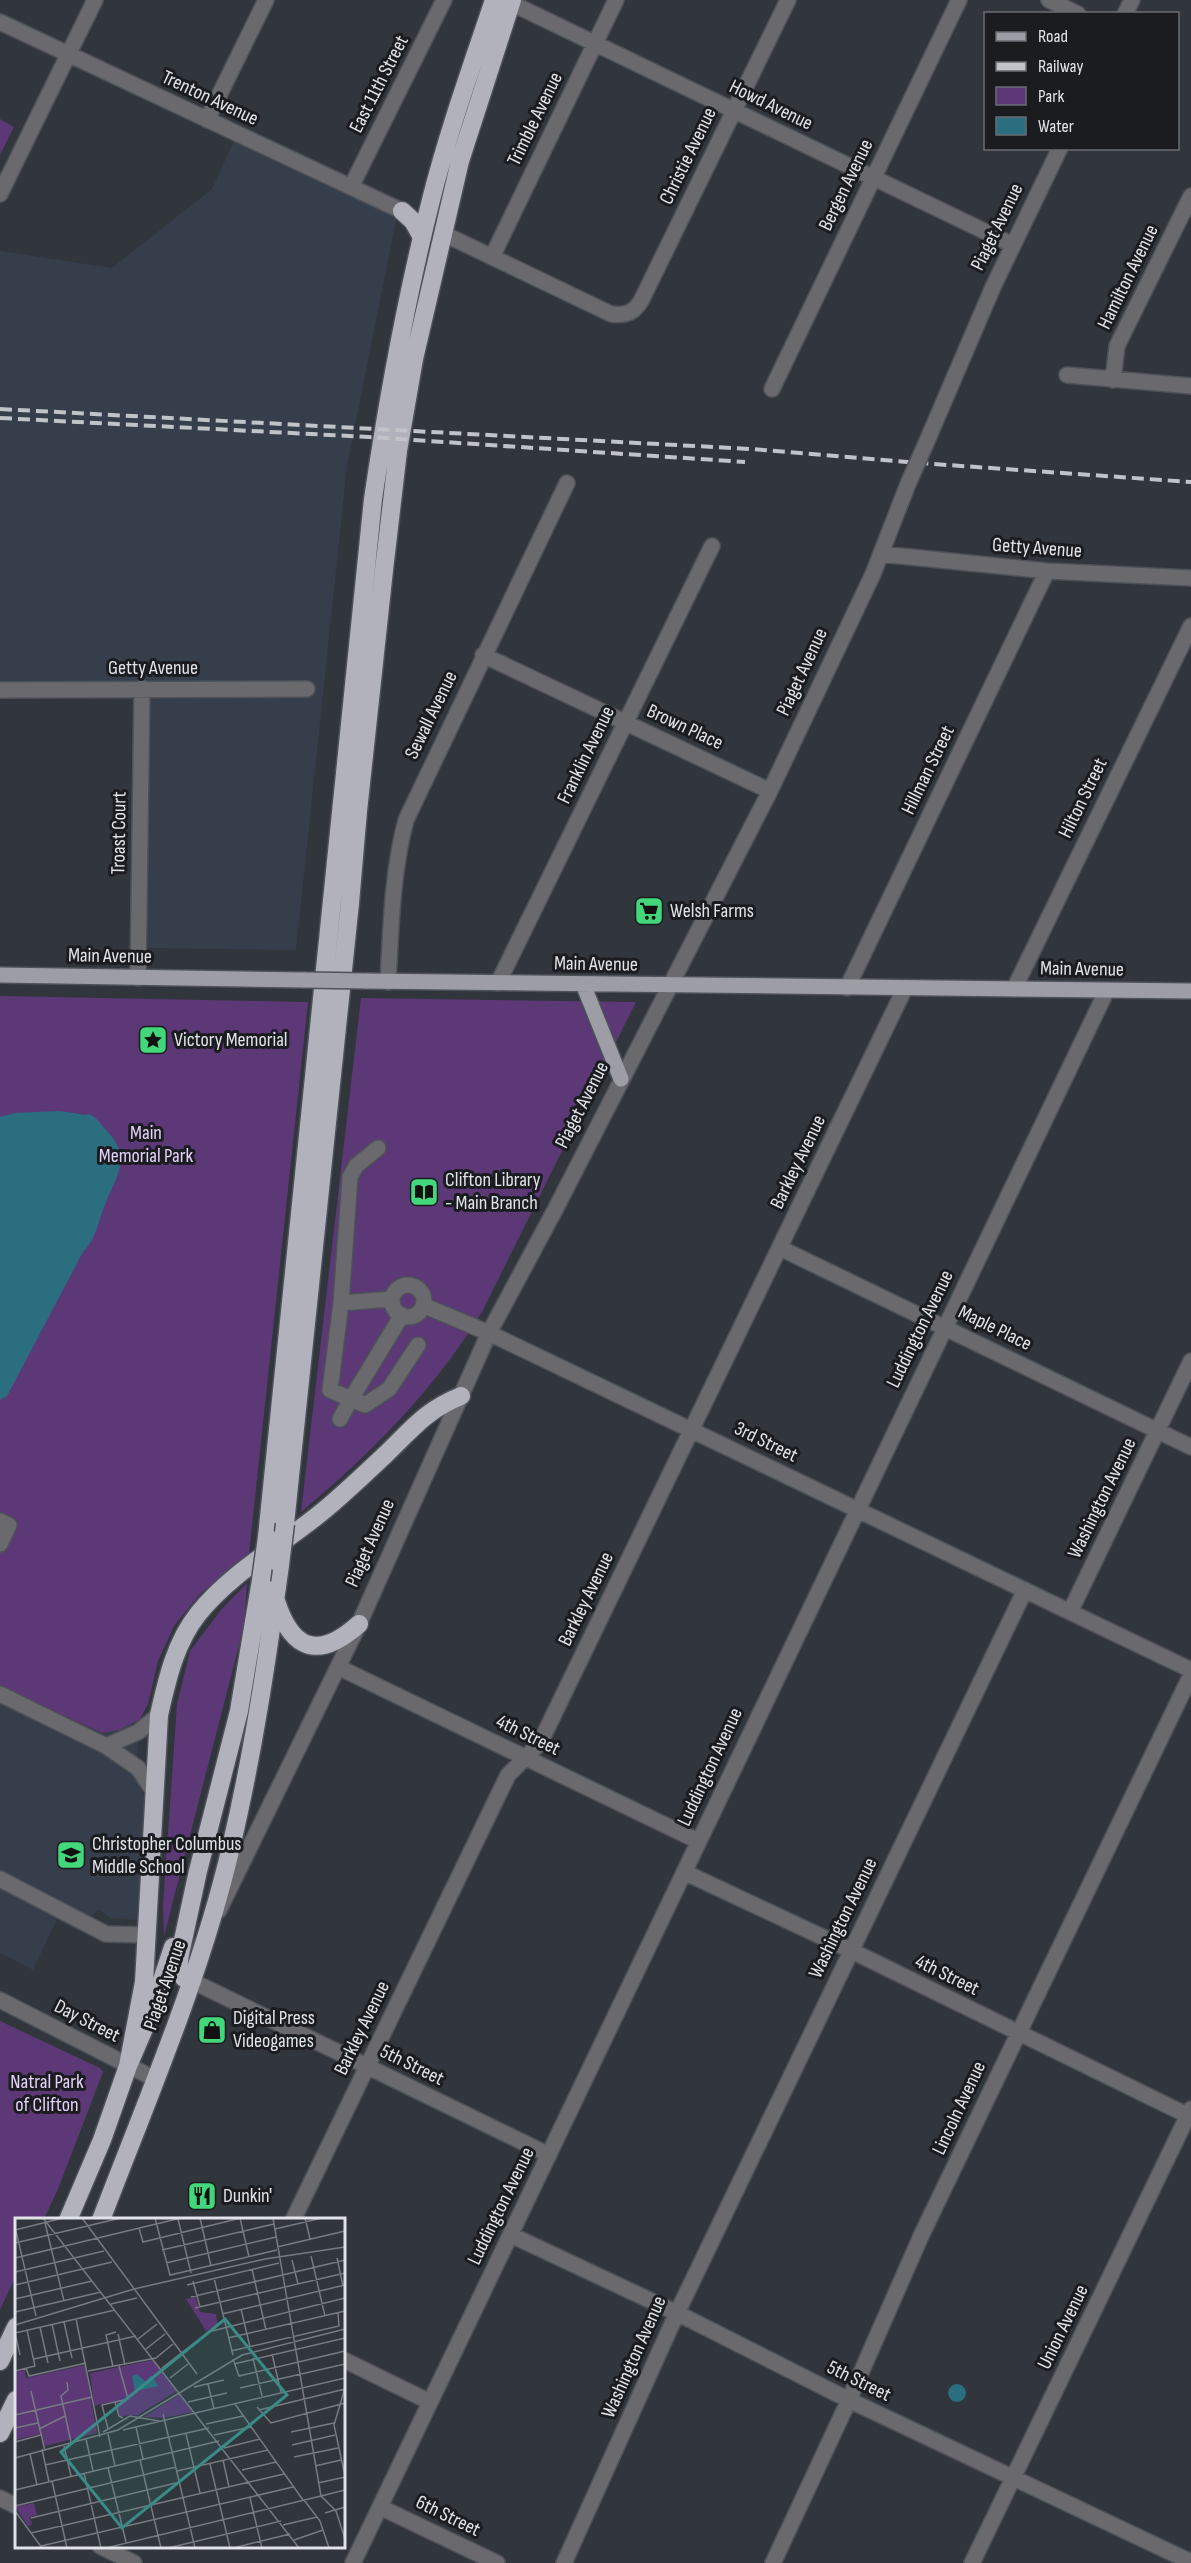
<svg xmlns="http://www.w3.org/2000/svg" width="1191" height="2563" font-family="'Sofia Sans Condensed',sans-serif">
  <rect width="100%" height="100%" fill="#31353c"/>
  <path fill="#373e4b" d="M238,132L398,210L347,466L296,950L146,948L149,688L0,689V251L112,268L212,189Z
    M0,1686L102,1733L120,1730L140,1719L135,1777L146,1800L137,1920L110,1918L99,1909L85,1921L79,1931L57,1919L33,1970L0,1953Z"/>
  <path fill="#5c3877" d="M0,119L14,127L0,155Z
    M0,996L308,1002L249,1554L200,1594L174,1626L158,1661L148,1704L140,1719L120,1730L102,1733L0,1686Z
    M361,998L636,1002L482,1312C434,1390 371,1454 301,1512Z
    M247,1583L244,1626L164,1936L163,1905L177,1704L190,1651L220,1611Z
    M0,2021L100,2068L103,2072L58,2189L44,2219L16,2220V2276L0,2310Z"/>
  <path fill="#2b6e80" d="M60,1111L86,1115L88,1114C97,1117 99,1122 105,1129C136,1159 113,1179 103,1210C98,1224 95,1240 83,1252L7,1396L0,1400V1117L15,1113Z
    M948 2393a9 9 0 1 1 18 0a9 9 0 1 1-18 0Z"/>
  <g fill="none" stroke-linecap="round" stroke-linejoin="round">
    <g stroke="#4d5158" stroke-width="18">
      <path id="minor" d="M1049,0L1078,14
        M511,3L1013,245
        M1125,14L1132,0
        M0,22L402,211
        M207,120L266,0
        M351,187L444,0
        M0,194L95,0
        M442,233L611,314C627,316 636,312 643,297L788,0
        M492,257L616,0
        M1067,375L1191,386
        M1113,380L1117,346L1191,196
        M772,389L959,0
        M927,441L993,287L1060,148
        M881,554L1047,571L1191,578
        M483,655L770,791
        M0,690L307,689
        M138,978L142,688
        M388,982C391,927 392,873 406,820L567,483
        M498,983L712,546
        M847,988L1047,571
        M1014,989L1191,626
        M378,1148L356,1166L350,1177L341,1303L392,1299
        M780,1248L1191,1447
        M392 1301a16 16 0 1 1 32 0a16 16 0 1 1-32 0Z
        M341,1303L330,1390L351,1399L402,1315
        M425,1306L489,1333L1191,1670
        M340,1419L351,1399L365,1405L389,1389L418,1345
        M0,1521L9,1525L0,1544
        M1070,1612L1191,1361
        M338,1667L698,1841
        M0,1694L106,1746L138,1732L159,1715
        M106,1746L138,1768L154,1792
        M684,1872L850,1950L1191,2117
        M0,1879L106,1934L147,1935
        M219,1910L359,1624L489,1333L556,1208L770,791L873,574L908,484
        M192,1981L549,2155
        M0,2000L155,2079
        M293,2220L508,1775L540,1743L905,988
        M511,2235L677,2313L849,2400L1191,2562
        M344,2360L430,2402
        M0,2498L16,2506
        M380,2507L497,2563
        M100,2546L134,2563
        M353,2563L1107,990
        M564,2563L677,2313L1025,1590
        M773,2563L849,2400L921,2236L1191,1675
        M972,2563L1191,2109"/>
    </g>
    <g stroke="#4d5158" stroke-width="18">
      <path id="major" d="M0,975L305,980
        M366,981L1191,991
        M583,984L621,1079"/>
    </g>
    <g stroke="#4d5158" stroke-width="21">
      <path id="highway" d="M402,211L413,221L422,237
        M285,1524L350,903L358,811L384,570L398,451L414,359L460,161L512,0
        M267,1537L373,499C388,398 406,299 431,200C448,132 472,66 494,0
        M276,1601C292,1651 319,1660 359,1624
        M192,1981L184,1978L178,1969L180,1954L198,1871L239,1711L261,1580
        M128,2066L144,1982L159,1715C167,1680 175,1643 198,1614C233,1570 286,1543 328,1507C348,1490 367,1472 386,1454C412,1429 426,1410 461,1396
        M68,2220L102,2140L128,2066L152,2010L173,1947
        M101,2220C148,2097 201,1975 231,1847C253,1754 267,1660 280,1565
        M0,2361L16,2327
        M0,2433L16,2400"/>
    </g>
    <use href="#minor" stroke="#6a6a6e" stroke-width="15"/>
    <use href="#major" stroke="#9d9da6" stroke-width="15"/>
    <use href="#highway" stroke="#b2b2bc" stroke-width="18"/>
    <path stroke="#c0c3c8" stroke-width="4" stroke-dasharray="12 6" stroke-linecap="butt" d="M0,409L751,449L933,464L1191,482
      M0,418L369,437L745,462"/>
    <g stroke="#4d5158" stroke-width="18" stroke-linecap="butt">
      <path id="minor-bridge" d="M908,484L927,441"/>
    </g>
    <g stroke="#4d5158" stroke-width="18" stroke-linecap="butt">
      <path id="major-bridge" d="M305,980L366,981"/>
    </g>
    <g stroke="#4d5158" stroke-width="21" stroke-linecap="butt">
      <path id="highway-bridge" d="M280,1565L285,1524
        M261,1580L267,1537"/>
    </g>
    <use href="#minor-bridge" stroke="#6a6a6e" stroke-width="15"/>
    <use href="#major-bridge" stroke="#9d9da6" stroke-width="15"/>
    <use href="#highway-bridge" stroke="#b2b2bc" stroke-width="18"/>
  </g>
  <defs>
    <g id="supermarket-square" transform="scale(1.5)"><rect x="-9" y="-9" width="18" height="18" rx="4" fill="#43d77b" stroke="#1a1c20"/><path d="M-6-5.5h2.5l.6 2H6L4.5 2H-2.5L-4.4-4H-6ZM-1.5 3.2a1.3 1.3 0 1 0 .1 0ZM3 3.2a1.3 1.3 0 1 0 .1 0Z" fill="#111"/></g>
    <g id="sight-square" transform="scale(1.5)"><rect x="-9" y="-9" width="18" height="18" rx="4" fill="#43d77b" stroke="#1a1c20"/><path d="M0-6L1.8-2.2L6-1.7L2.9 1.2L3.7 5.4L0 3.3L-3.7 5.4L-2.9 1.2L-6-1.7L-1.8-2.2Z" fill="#111"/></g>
    <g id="library-square" transform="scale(1.5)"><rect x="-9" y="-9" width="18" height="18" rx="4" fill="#43d77b" stroke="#1a1c20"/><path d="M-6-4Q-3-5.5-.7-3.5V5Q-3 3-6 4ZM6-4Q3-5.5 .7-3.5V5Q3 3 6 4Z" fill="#111"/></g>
    <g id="school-square" transform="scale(1.5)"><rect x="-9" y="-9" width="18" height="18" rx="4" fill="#43d77b" stroke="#1a1c20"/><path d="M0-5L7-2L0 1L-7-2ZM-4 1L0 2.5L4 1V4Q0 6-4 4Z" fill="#111"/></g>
    <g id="shop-square" transform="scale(1.5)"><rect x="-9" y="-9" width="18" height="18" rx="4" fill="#43d77b" stroke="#1a1c20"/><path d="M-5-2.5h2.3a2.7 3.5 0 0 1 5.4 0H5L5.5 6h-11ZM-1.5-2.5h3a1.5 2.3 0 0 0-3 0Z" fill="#111"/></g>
    <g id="restaurant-square" transform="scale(1.5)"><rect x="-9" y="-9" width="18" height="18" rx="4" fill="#43d77b" stroke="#1a1c20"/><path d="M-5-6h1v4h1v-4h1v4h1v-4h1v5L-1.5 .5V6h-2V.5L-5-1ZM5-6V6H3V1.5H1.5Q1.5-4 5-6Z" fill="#111"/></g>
  </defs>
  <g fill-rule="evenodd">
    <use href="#supermarket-square" x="649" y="911"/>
    <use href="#sight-square" x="153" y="1040"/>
    <use href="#library-square" x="424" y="1192"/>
    <use href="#school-square" x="71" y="1855"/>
    <use href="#shop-square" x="212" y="2030"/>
    <use href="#restaurant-square" x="202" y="2196"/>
  </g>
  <g text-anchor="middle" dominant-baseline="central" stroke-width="6" stroke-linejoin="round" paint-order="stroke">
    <g font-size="20" fill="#e0e3e8" stroke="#1a1c20">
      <text transform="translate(379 84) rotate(-63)">East 11th Street</text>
      <text transform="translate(210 98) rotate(25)">Trenton Avenue</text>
      <text transform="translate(771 105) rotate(26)">Howd Avenue</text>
      <text transform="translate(535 119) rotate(-64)">Trimble Avenue</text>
      <text transform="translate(688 156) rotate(-64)">Christie Avenue</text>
      <text transform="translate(846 185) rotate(-64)">Bergen Avenue</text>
      <text transform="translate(997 227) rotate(-64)">Piaget Avenue</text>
      <text transform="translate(1128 277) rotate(-64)">Hamilton Avenue</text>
      <text transform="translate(1037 548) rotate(4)">Getty Avenue</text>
      <text x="153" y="668">Getty Avenue</text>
      <text transform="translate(802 672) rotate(-65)">Piaget Avenue</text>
      <text transform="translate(431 715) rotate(-64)">Sewall Avenue</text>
      <text transform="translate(685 727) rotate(25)">Brown Place</text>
      <text transform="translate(586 755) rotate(-64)">Franklin Avenue</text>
      <text transform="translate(928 770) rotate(-64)">Hillman Street</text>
      <text transform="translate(1083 798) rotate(-64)">Hilton Street</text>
      <text transform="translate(119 833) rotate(-89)">Troast Court</text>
      <text transform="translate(110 956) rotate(1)">Main Avenue</text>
      <text transform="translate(596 964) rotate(1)">Main Avenue</text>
      <text transform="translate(1082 969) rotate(1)">Main Avenue</text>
      <text transform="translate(582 1105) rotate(-63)">Piaget Avenue</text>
      <text transform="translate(798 1162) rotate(-64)">Barkley Avenue</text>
      <text transform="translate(995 1328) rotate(26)">Maple Place</text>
      <text transform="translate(920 1329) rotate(-64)">Luddington Avenue</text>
      <text transform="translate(766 1442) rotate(26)">3rd Street</text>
      <text transform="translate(1102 1498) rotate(-64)">Washington Avenue</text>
      <text transform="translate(370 1543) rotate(-66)">Piaget Avenue</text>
      <text transform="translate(586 1599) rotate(-64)">Barkley Avenue</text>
      <text transform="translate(528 1735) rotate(26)">4th Street</text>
      <text transform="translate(710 1767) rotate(-65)">Luddington Avenue</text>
      <text transform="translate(843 1918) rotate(-64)">Washington Avenue</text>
      <text transform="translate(947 1975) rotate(26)">4th Street</text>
      <text transform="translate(165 1985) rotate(-71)">Piaget Avenue</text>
      <text transform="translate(87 2021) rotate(27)">Day Street</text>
      <text transform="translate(362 2028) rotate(-64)">Barkley Avenue</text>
      <text transform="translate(412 2065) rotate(26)">5th Street</text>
      <text transform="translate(959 2108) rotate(-65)">Lincoln Avenue</text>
      <text transform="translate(501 2206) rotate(-64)">Luddington Avenue</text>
      <text transform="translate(1063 2327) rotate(-64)">Union Avenue</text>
      <text transform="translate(634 2357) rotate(-66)">Washington Avenue</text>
      <text transform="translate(859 2381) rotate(26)">5th Street</text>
      <text transform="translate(448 2516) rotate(26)">6th Street</text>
    </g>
    <g font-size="20" fill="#e0e3e8" stroke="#1a1c20" text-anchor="start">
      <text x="670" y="911">Welsh Farms</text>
      <text x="174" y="1040">Victory Memorial</text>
      <text x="445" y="1180">Clifton Library<tspan x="445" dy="23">- Main Branch</tspan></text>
      <text x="92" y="1844">Christopher Columbus<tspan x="92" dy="23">Middle School</tspan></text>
      <text x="233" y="2018">Digital Press<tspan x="233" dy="23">Videogames</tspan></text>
      <text x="223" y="2196">Dunkin'</text>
    </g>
    <g font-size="20" fill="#e6d1fa" stroke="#1a1c20">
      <text x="146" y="1133">Main<tspan x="146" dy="23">Memorial Park</tspan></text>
      <text x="47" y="2082">Natral Park<tspan x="47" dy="23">of Clifton</tspan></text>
    </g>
  </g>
  <g transform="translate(15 2218)">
    <rect width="330" height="330" fill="#31353c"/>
    <path d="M180,79L185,94L201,96L203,108L191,113L171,81ZM138,142L162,173L123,197L105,198L100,183L79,188L75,155ZM70,147L82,215L30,228L26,216L0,222V154L10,152L11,160ZM165,176L179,194L148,200L129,199ZM19,285L22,297L15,299L17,307L13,308L0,289Z" fill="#5c3877"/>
    <path d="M122,156L131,164L136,157L143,168L120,173L117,158Z" fill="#2b6e80"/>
    <path fill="none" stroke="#777b81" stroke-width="1.5" d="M28,0L284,330M67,0L182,156M140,0L155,57L262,32M185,0L196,48M225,0L234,39M258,0L306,278M290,0L295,21M163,1L176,55M30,5L49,83M0,9L21,98M124,10L128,24L226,0M260,11L307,0M0,12L48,0M0,25L106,0M262,29L330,13M147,32L259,6M296,38L310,98M0,40L166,0M322,40L328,68M277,42L283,66M151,45L261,19M237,51L251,112M0,54L89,33M199,60L218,137M178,63L185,89M0,67L97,44M172,67L264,45M176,79L330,42M0,81L77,63M96,86L122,80M180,90L330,55M226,91L235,129M0,94L86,74M207,96L330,67M61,101L85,219M49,104L57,140M37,106L45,143M0,107L119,71L250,41L330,29M25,109L33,145M193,114L330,80M0,115L100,92M0,115L5,137M103,116L110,147M213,120L330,93M123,121L142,106M131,131L150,116M216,133L324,108L323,95M257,136L266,174M238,140L247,178M19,141L121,118M218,141L224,158L330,133M219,146L330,120M98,149L91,117L101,114M11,150L14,158L71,145M147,150L182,123M0,153L20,148L12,112M73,153L141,140L158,126M155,160L173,146M52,164L53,172L46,178L56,224M193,166L199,191M179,169L209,162M225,170L330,146M330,170L319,207L330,258M16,173L30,233M100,184L113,181L104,148M173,184L212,175M220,186L288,282M242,189L256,205L330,185M244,192L330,171M148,196L180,330M0,197L77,179M191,206L228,198M121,209L128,241M0,210L23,205M24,211L50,198M93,211L87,187L100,184L104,198L108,200M108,212L330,160M88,214L115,198L144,203M276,214L319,205M93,216L100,248M171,216L185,275M199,217L236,209M71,221L78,253M0,224L26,217M277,227L320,217M49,228L56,258M209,230L245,221M27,231L34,264M15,236L22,267M279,239L323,230M0,240L103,212L227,137L330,111M125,242L146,330M208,242L214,269M195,246L215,330M30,247L194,210M300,248L326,242M93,250L111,324M227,252L261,244M162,253L253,232M69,255L86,330M37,263L52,330M303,265L330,259M0,272L204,223M306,278L330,272M306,278L321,293L330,321M235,280L247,330M289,282L305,303L314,330M0,288L161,249M0,293L27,330M310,295L330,289M16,300L165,264M268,307L302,299M16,315L269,256M279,322L308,312M26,328L278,269M91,330L306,278M153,330L266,303M218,330L275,316"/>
    <path fill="#398c86" fill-opacity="0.15" stroke="#398c86" stroke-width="3" d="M210,101L272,177L107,310L46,234Z"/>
    <rect width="330" height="330" fill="none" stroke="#e0e3e8" stroke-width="3"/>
  </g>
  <rect x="984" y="12" width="195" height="138" fill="#1a1c20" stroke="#696c70" stroke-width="1.5"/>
  <rect x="996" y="32" width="30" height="9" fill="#9d9da6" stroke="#696c70" stroke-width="1.5"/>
  <text x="1038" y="42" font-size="18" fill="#e0e3e8">Road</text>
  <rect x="996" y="62" width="30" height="9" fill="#c0c3c8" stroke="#696c70" stroke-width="1.5"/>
  <text x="1038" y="72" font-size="18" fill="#e0e3e8">Railway</text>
  <rect x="996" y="87" width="30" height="18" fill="#5c3877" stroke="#696c70" stroke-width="1.5"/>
  <text x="1038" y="102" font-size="18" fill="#e0e3e8">Park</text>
  <rect x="996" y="117" width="30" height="18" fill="#2b6e80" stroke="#696c70" stroke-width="1.5"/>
  <text x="1038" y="132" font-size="18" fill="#e0e3e8">Water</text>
</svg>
